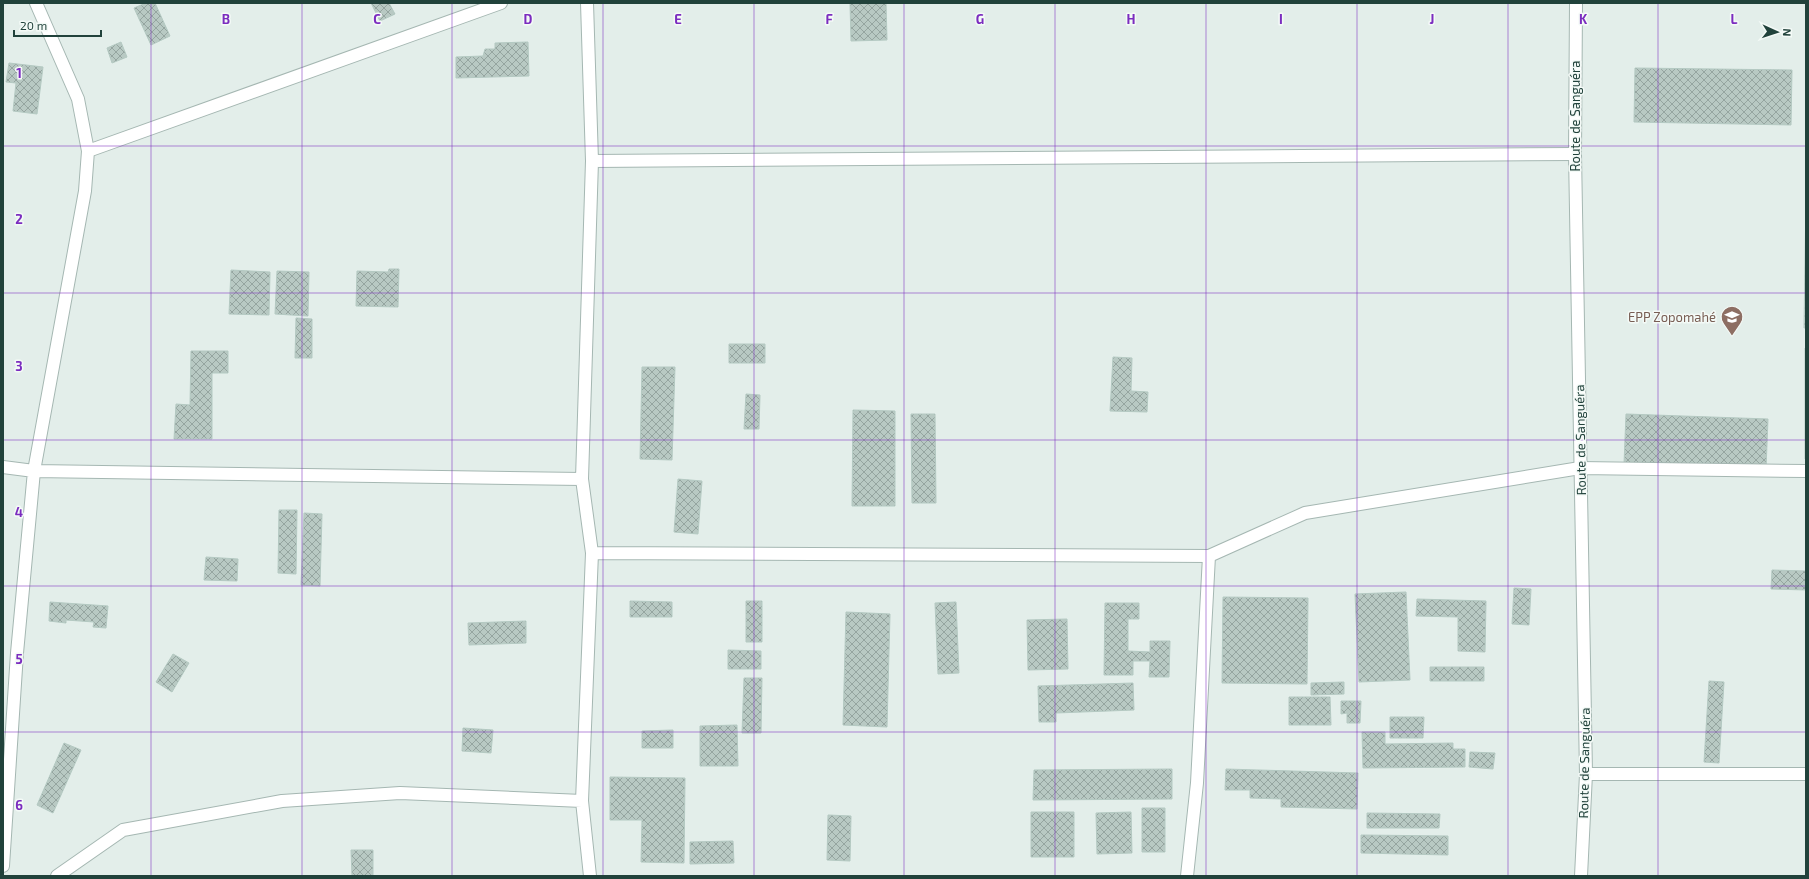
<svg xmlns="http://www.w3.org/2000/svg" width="1809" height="879" font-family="'Exo 2',sans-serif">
  <defs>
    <pattern id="building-cross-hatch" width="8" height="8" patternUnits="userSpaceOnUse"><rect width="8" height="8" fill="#b8c9c3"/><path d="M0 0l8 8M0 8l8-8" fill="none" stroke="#95a5a0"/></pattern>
  </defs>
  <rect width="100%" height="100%" fill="#e3eeea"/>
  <path fill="url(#building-cross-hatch)" stroke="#b4c9c2" d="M146,3H155L170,36L151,45L134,8Z
    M371,3H389L395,14L380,21Z
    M850,3H886L887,40L851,41Z
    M121,42L127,57L112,63L107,48Z
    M528,42L529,76L456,78V57L483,56L485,49H495V43Z
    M9,63L43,67L37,114L13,111L16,83L6,82Z
    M1635,68L1792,70L1791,125L1634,122Z
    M1806,198V328H1804Z
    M389,269H399L398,307L356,306L357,271L388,272Z
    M231,270L270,272L269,315L229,314Z
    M277,271L309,272L308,316L275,314Z
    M296,318L312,319V358H295Z
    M729,344H765V363H729Z
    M1805,348H1806V459H1805Z
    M191,351H228V373H212V439H174L176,404L190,405Z
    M1113,357L1132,358L1131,391L1148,392L1147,412L1110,411Z
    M642,367H675L672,460L640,459Z
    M746,394L760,395L759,429H744Z
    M853,410L895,411V506H852Z
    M911,414H935L936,503H912Z
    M1626,414L1768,419L1766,469L1624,464Z
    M678,479L702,481L698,534L674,532Z
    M279,510H297L296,574L278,573Z
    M304,513L322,514L320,586L301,585Z
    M206,557L238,559L237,581L204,580Z
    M1772,570L1806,571V590L1771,589Z
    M1514,588L1531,589L1529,625L1512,624Z
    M1406,592L1410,680L1359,682L1355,594Z
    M1223,597L1308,598L1307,684L1222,683Z
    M1417,599L1486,601L1485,652L1458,651V617L1416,616Z
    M630,601L672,602V617H630Z
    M746,601H762V642H746Z
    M50,602L108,606L106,628L93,627L94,622L66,620V623L49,621Z
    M956,602L959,673L938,674L935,603Z
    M1105,603H1139V619H1128V651L1150,652V641H1170L1169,677H1149L1150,661H1133V675H1104Z
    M846,612L890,614L887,727L843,725Z
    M1067,619L1068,669L1028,670L1027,620Z
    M526,621V643L469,645L468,623Z
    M728,650L761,651V669H728Z
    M173,654L189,663L172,692L156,682Z
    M1430,667H1484V681H1430Z
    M744,678H762L761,733H742Z
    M1709,681L1724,682L1719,763L1704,762Z
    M1344,682V694L1311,695V683Z
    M1133,683L1134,710L1056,713V722H1039L1038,686Z
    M1289,697H1330L1331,725H1289Z
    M1341,701H1361L1360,723H1347V713L1341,714Z
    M1390,717H1424L1423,738H1390Z
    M737,725L738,766H700V726Z
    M463,728L493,730L491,753L462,751Z
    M673,730V748H642V731Z
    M1362,732H1385V744L1453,743V749H1465V767L1363,768Z
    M64,743L81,750L53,813L37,805Z
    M1470,752L1495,753L1493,769L1469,767Z
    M1172,769V799L1033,800L1034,770Z
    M1226,769L1358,773L1357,809L1281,807V799L1250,798V790H1225Z
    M610,777L685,778L684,863L641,862L642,820H610Z
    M1142,808H1165V852H1142Z
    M1031,812H1074V857H1031Z
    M1131,812L1132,853L1097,854L1096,813Z
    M1367,813L1440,814L1439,828H1367Z
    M828,815L851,816L850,861L827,860Z
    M1361,835L1448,836V855L1361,853Z
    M733,841L734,863L690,864V842Z
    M351,850H373V876H352Z"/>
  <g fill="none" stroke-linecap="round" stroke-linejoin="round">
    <g stroke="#a5b7b2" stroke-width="14">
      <path id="minor" d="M587,3L592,161L582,479L592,553L582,801L590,876
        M88,151L501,3
        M592,161L1575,154
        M3,467L34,471L582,479
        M592,553L1209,556L1305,513L1580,468L1806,471
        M1586,774H1806
        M3,866L17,653L34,471L85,191L88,151L78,99L36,3
        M57,876L123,830L282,801L400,793L582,801
        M1187,876L1197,783L1209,556"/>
    </g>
    <g stroke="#a5b7b2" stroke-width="14">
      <path id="tertiary" d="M1576,3L1575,154L1586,774L1581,876"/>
    </g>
    <use href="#minor" stroke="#fff" stroke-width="12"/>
    <use href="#tertiary" stroke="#fff" stroke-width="12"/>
  </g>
  <path fill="none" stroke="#7b2cbf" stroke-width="1" stroke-opacity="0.55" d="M151,3V876M302,3V876M452,3V876M603,3V876M754,3V876M904,3V876M1055,3V876M1206,3V876M1357,3V876M1508,3V876M1658,3V876M3,146H1806M3,293H1806M3,440H1806M3,586H1806M3,732H1806"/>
  <defs>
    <g id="school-pin" transform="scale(1.15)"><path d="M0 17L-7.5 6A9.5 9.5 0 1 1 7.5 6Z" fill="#8d6e63" stroke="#f4faf7"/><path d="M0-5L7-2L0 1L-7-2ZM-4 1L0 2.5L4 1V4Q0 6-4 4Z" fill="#fff"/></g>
  </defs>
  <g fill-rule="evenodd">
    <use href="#school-pin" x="1732" y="317"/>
  </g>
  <g text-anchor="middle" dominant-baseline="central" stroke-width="3" stroke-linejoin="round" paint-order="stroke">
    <g font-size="13" fill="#21423b" stroke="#f4faf7">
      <text transform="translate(1575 116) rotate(-90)">Route de Sanguéra</text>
      <text transform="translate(1580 440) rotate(-91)">Route de Sanguéra</text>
      <text transform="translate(1584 763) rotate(-89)">Route de Sanguéra</text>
    </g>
    <g font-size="13" fill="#785e54" stroke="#f4faf7" text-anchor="end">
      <text x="1716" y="317">EPP Zopomahé</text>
    </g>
  </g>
  <g font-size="13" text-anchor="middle" font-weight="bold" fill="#7b2cbf" stroke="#f4faf7" stroke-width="3" stroke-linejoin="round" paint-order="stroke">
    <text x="226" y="24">B</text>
    <text x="377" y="24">C</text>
    <text x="528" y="24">D</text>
    <text x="678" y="24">E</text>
    <text x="829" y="24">F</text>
    <text x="980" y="24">G</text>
    <text x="1131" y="24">H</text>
    <text x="1281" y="24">I</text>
    <text x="1432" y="24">J</text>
    <text x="1583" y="24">K</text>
    <text x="1734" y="24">L</text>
    <text x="19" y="78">1</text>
    <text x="19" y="224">2</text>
    <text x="19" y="371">3</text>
    <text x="19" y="517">4</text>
    <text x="19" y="664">5</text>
    <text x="19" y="810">6</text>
  </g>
  <rect width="1809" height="879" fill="none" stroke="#21423b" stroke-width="8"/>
  <g transform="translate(1777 32) rotate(93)" stroke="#f4faf7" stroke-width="3" paint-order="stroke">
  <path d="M0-3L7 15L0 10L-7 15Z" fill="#21423b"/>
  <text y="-6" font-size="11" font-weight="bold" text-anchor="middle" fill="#21423b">N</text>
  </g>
  <path d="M14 30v6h87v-6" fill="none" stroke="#21423b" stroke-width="2"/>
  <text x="20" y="30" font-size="12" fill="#21423b" stroke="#f4faf7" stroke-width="3" paint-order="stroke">20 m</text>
</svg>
